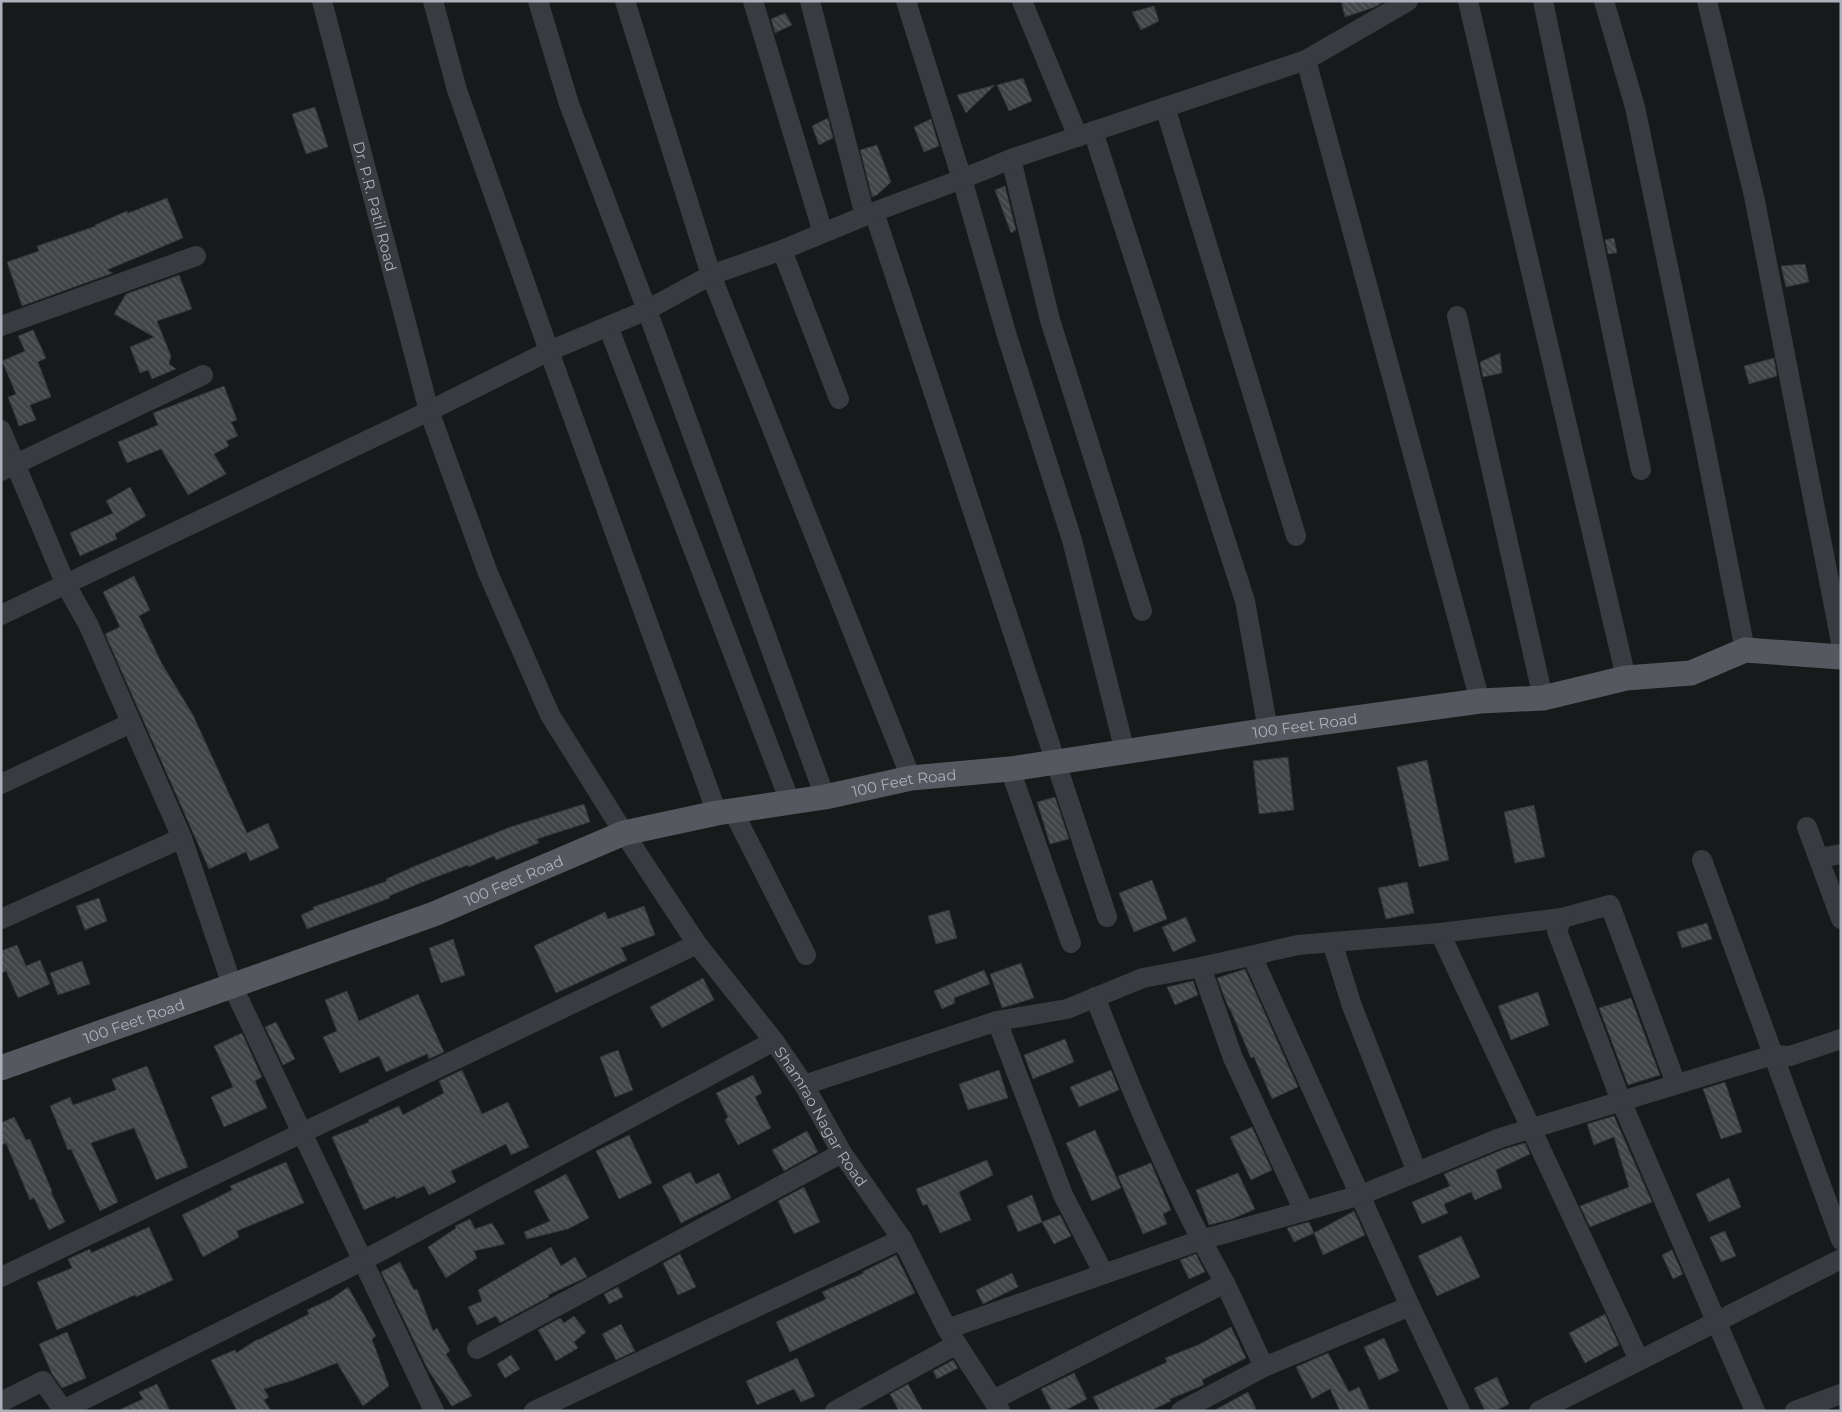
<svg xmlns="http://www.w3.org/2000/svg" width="1842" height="1412" font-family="Montserrat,sans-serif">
  <defs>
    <pattern id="building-back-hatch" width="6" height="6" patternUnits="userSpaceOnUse" patternTransform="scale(1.25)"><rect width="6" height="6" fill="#424448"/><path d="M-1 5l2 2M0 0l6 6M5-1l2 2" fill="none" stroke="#5b5c60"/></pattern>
  </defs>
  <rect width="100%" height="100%" fill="#18191b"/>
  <path fill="url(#building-back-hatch)" stroke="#323337" d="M1341,1H1383V2L1375,7L1345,17Z
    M1154,6L1159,21L1141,30L1132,12Z
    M785,13L792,25L775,33L771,19Z
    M1023,78L1032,101L1009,111L997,85Z
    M995,85L966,113L957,95Z
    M315,107L328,147L306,154L292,114Z
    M828,118L833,138L819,145L812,126Z
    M931,119L939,146L924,152L914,127Z
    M877,145L891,182L877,195L872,197L860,150Z
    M1005,186L1016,230L1011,233L995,190Z
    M167,198L183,238L107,270L113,273L22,306L7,262L39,251L37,246L96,226L95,225L127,211L128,213Z
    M1614,238L1617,253L1608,254L1605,240Z
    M1805,264L1809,282L1786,287L1781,266Z
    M179,275L192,309L157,321L171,356L169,364L176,369L152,379L148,370L140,373L130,347L154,337L114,314L126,294Z
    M33,330L46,358L38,362L51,397L30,405L36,420L19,426L8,397L16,394L2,361L25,351L18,336Z
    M1500,353L1502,373L1483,377L1480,362Z
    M1774,358L1777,376L1749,384L1744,366Z
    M224,386L237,420L231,422L238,436L226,441L229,446L214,454L226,474L188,495L161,449L127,463L118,442L158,425L153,413Z
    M130,487L146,516L115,534L117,539L80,556L70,533L113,513L106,501Z
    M134,576L150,610L139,616L162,664L193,715L247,833L268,823L279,848L250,861L246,852L209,869L105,634L120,627L103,592Z
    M1288,757L1294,810L1259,814L1253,761Z
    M1427,760L1449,860L1419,867L1397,767Z
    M1055,797L1069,839L1050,844L1037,802Z
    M584,804L590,822L537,839L539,843L496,860L494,856L469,867L468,865L423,882L389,896L390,898L307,929L301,915L314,909L313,907L387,881L386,879L415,866L510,827Z
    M1534,805L1545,857L1515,863L1504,812Z
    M1152,880L1167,919L1134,932L1119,893Z
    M1407,882L1414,913L1386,919L1378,888Z
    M99,898L107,921L85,930L76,906Z
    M644,906L655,935L621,948L627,960L556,993L534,946L605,912L608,919Z
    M949,910L957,938L936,944L928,916Z
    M1186,917L1196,941L1173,952L1162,927Z
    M1707,923L1712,939L1682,948L1677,932Z
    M453,939L465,975L441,983L429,948Z
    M17,945L26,966L40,960L50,984L18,998L6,971L1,973V951Z
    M82,961L90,984L58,995L50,973Z
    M1021,963L1034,998L1002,1008L990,974Z
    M1245,969L1298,1087L1272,1099L1254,1057L1251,1058L1230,1009H1229L1217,978Z
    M984,970L990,984L954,998L955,1003L942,1009L934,991Z
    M703,978L714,1000L662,1028L650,1007Z
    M1193,981L1198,995L1175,1005L1167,987Z
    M347,991L359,1021L418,994L444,1052L429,1059L427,1054L386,1072L379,1056L340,1073L323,1037L337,1031L325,1000Z
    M1538,992L1549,1025L1511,1040L1498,1006Z
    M1631,998L1660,1075L1628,1085L1599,1008Z
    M276,1022L295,1059L283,1065L265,1027Z
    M242,1033L262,1077L255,1081L267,1108L224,1127L211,1097L233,1087L214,1046Z
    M1065,1039L1074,1062L1033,1079L1024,1055Z
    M618,1050L633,1090L615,1097L600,1057Z
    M147,1066L188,1167L156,1180L134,1128L91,1143L118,1202L100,1211L71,1149L68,1150L50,1106L70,1097L73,1105L116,1090L112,1079Z
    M462,1070L482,1114L508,1102L529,1147L511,1155L506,1144L451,1171L456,1182L429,1195L424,1186L396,1199L395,1196L364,1210L332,1137L369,1122L368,1120L399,1106L403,1115L444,1093L439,1081Z
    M999,1070L1008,1098L968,1110L959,1084Z
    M1111,1070L1119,1090L1079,1107L1070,1087Z
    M753,1075L762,1093L755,1097L771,1128L738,1145L725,1120L728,1117L716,1093Z
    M1725,1082L1742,1132L1721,1139L1703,1089Z
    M1614,1116L1652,1202L1590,1227L1580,1206L1629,1187L1614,1137L1594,1145L1587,1124Z
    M14,1117L26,1140L30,1139L52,1191L51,1192L65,1222L49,1230L34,1198L30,1200L6,1143L1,1145V1123Z
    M1252,1127L1272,1170L1251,1180L1230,1137Z
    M1095,1130L1121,1188L1092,1201L1066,1143Z
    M807,1131L818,1152L784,1171L772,1150Z
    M629,1135L652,1183L619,1199L596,1151Z
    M1525,1143L1530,1154L1496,1170L1502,1188L1475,1200L1471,1192L1444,1204L1448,1213L1422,1224L1412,1202L1450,1186L1444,1174L1504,1149Z
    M987,1160L993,1175L959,1192L971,1220L940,1233L927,1204L923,1206L916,1189Z
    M286,1162L304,1203L237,1231L239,1237L203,1257L182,1215L232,1190L230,1186Z
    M1151,1163L1171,1210L1163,1214L1167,1224L1143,1234L1118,1176Z
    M690,1172L696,1184L719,1173L731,1198L681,1223L662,1186Z
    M1238,1173L1255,1209L1232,1219L1209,1225L1196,1190Z
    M566,1174L589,1218L568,1229L527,1239L524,1232L550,1221L534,1191Z
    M1729,1178L1741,1207L1709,1222L1696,1194Z
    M804,1187L820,1222L794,1234L778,1201Z
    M1032,1195L1042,1222L1018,1232L1007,1206Z
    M1354,1211L1365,1235L1323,1255L1314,1233Z
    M1060,1215L1071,1236L1054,1244L1042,1222Z
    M470,1219L475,1229L492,1223L505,1244L474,1251L477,1258L446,1278L428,1247L456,1228L455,1226Z
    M1309,1222L1314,1233L1294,1242L1287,1228Z
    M149,1227L173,1280L136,1297L135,1295L57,1330L37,1282L72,1268L68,1259L90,1249L91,1253Z
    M1725,1231L1736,1256L1721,1262L1710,1237Z
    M1461,1236L1480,1277L1437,1296L1418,1256Z
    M551,1247L561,1266L575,1257L587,1277L548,1295L549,1297L500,1323L496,1316L477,1325L468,1307L482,1301L478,1290Z
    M1672,1250L1683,1274L1673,1279L1662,1255Z
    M680,1254L696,1287L678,1295L663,1263Z
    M1196,1254L1205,1272L1189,1279L1180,1260Z
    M896,1255L915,1293L790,1352L776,1322L826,1299L822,1292L864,1273L862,1272Z
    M400,1262L414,1290L417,1289L433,1331L437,1328L450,1351L446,1354L472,1396L452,1406L428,1370L381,1272Z
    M1012,1273L1018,1287L983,1304L976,1290Z
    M348,1287L376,1336L372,1339L389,1386L363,1406L337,1363L294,1380L264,1389L269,1397L264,1400L271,1411H237L211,1360L235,1350L236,1353L258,1339V1340L309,1314L307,1310L331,1299Z
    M618,1287L623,1297L609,1304L604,1294Z
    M1605,1314L1619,1345L1585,1363L1569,1333Z
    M574,1316L586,1332L574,1342L578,1348L556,1361L538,1330L560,1318L564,1323Z
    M621,1324L635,1351L616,1360L602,1334Z
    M1231,1327L1246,1358L1202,1380L1204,1385L1170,1399L1171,1401L1150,1411H1100L1093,1397L1167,1362L1165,1358L1198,1345Z
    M67,1332L86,1378L62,1388L52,1374L39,1344Z
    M1384,1338L1399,1371L1379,1380L1364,1347Z
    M1328,1353L1349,1392L1359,1387L1370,1411H1340L1330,1389L1312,1399L1296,1367Z
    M511,1355L520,1369L505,1378L497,1364Z
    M797,1358L815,1396L801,1402L794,1389L757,1405L746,1381Z
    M953,1360L958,1368L937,1379L933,1371Z
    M1074,1373L1087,1399L1064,1411H1052L1041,1389Z
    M1497,1377L1509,1404L1495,1411H1485L1474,1388Z
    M157,1384L170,1411H117L143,1399L139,1392Z
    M908,1384L923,1411H899L890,1394Z
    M1248,1392L1257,1411H1213Z"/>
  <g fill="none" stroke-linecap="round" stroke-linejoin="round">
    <g stroke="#393b40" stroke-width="20">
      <path id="s1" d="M322,1L429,411L488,573L550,715L624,833L697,944L774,1041L804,1085L842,1153L902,1239L947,1329L1000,1411"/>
      <path d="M433,1L457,90L549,351L717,813"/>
      <path d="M538,1L569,104L647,310L825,797"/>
      <path d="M625,1L711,275L911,778"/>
      <path d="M753,1L823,233"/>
      <path d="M810,1L865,216"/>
      <path d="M906,1L962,179L1007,336L1072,540L1125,752"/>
      <path d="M1022,1L1078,137"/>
      <path d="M1468,1L1626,678"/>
      <path d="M1543,1L1641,470"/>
      <path d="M1604,1L1635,107L1702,431L1745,650"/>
      <path d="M1707,1L1754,196L1841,642"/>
      <path d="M1306,60L1480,701"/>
      <path d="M1165,107L1296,536"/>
      <path d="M1093,131L1245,601L1268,730"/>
      <path d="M1011,159L1050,320L1142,611"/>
      <path d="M874,212L1107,917"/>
      <path d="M782,250L839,399"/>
      <path d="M1457,316L1543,698"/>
      <path d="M1,326L196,256"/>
      <path d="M608,326L790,802"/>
      <path d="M1,430L66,585L88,624L182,838L232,985L434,1411"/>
      <path d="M1,471L203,375"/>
      <path d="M1,615L429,411L549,351L647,310L711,275L782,250L874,212L962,179L1011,159L1306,60L1408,1"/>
      <path d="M1010,769L1071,943"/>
      <path d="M1,784L131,723"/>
      <path d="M733,811L806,955"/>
      <path d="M1807,827L1841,919"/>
      <path d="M1819,858L1841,854"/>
      <path d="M1702,860L1841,1240"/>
      <path d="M1,919L182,838"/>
      <path d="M1440,933L1639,1360"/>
      <path d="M1332,942L1352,1006L1417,1172"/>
      <path d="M1252,956L1410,1306L1460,1411"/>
      <path d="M1201,967L1233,1058L1304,1211"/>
      <path d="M997,1021L1063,1195L1104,1274"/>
      <path d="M1676,1084L1610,905L1562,918L1557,931L1621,1101L1755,1411"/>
      <path d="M804,1085L997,1021L1067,1009L1143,978L1201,967L1298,945L1440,933L1562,918"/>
      <path d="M1,1277L697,944"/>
      <path d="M1225,1283L1264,1367"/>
      <path d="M947,1329L1201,1240L1361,1195L1500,1138L1773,1055L1790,1056L1841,1039"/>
      <path d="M477,1349L842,1153"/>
      <path d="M993,1400L1225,1283C1173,1192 1133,1095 1095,997"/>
      <path d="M1,1402L43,1381L63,1410L362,1261L774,1041"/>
      <path d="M534,1411L902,1239"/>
      <path d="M835,1411L957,1344"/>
      <path d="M1181,1411L1264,1367L1410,1306"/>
      <path d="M1539,1411L1841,1259"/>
      <path d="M1795,1411L1841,1394"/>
    </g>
    <path stroke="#55585f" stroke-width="25" id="s2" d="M1,1068L434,914L624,833L717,813L825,797L911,778L1010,769L1268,730L1480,701L1543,698L1626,678L1691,673L1745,650L1841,657"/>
  </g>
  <g text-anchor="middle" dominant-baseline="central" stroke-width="4.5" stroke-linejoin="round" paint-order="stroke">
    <g font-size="15" fill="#abb0ba" stroke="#131316">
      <text stroke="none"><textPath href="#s1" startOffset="212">Dr. P.R. Patil Road</textPath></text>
      <text stroke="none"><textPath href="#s2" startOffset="1356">100 Feet Road</textPath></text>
      <text stroke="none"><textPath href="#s2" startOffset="951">100 Feet Road</textPath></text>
      <text stroke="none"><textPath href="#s2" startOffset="546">100 Feet Road</textPath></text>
      <text stroke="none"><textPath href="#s2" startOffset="141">100 Feet Road</textPath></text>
      <text stroke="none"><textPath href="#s1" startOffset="1236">Shamrao Nagar Road</textPath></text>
    </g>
  </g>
  <rect width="1842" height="1412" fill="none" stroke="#abb0ba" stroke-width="5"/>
</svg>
